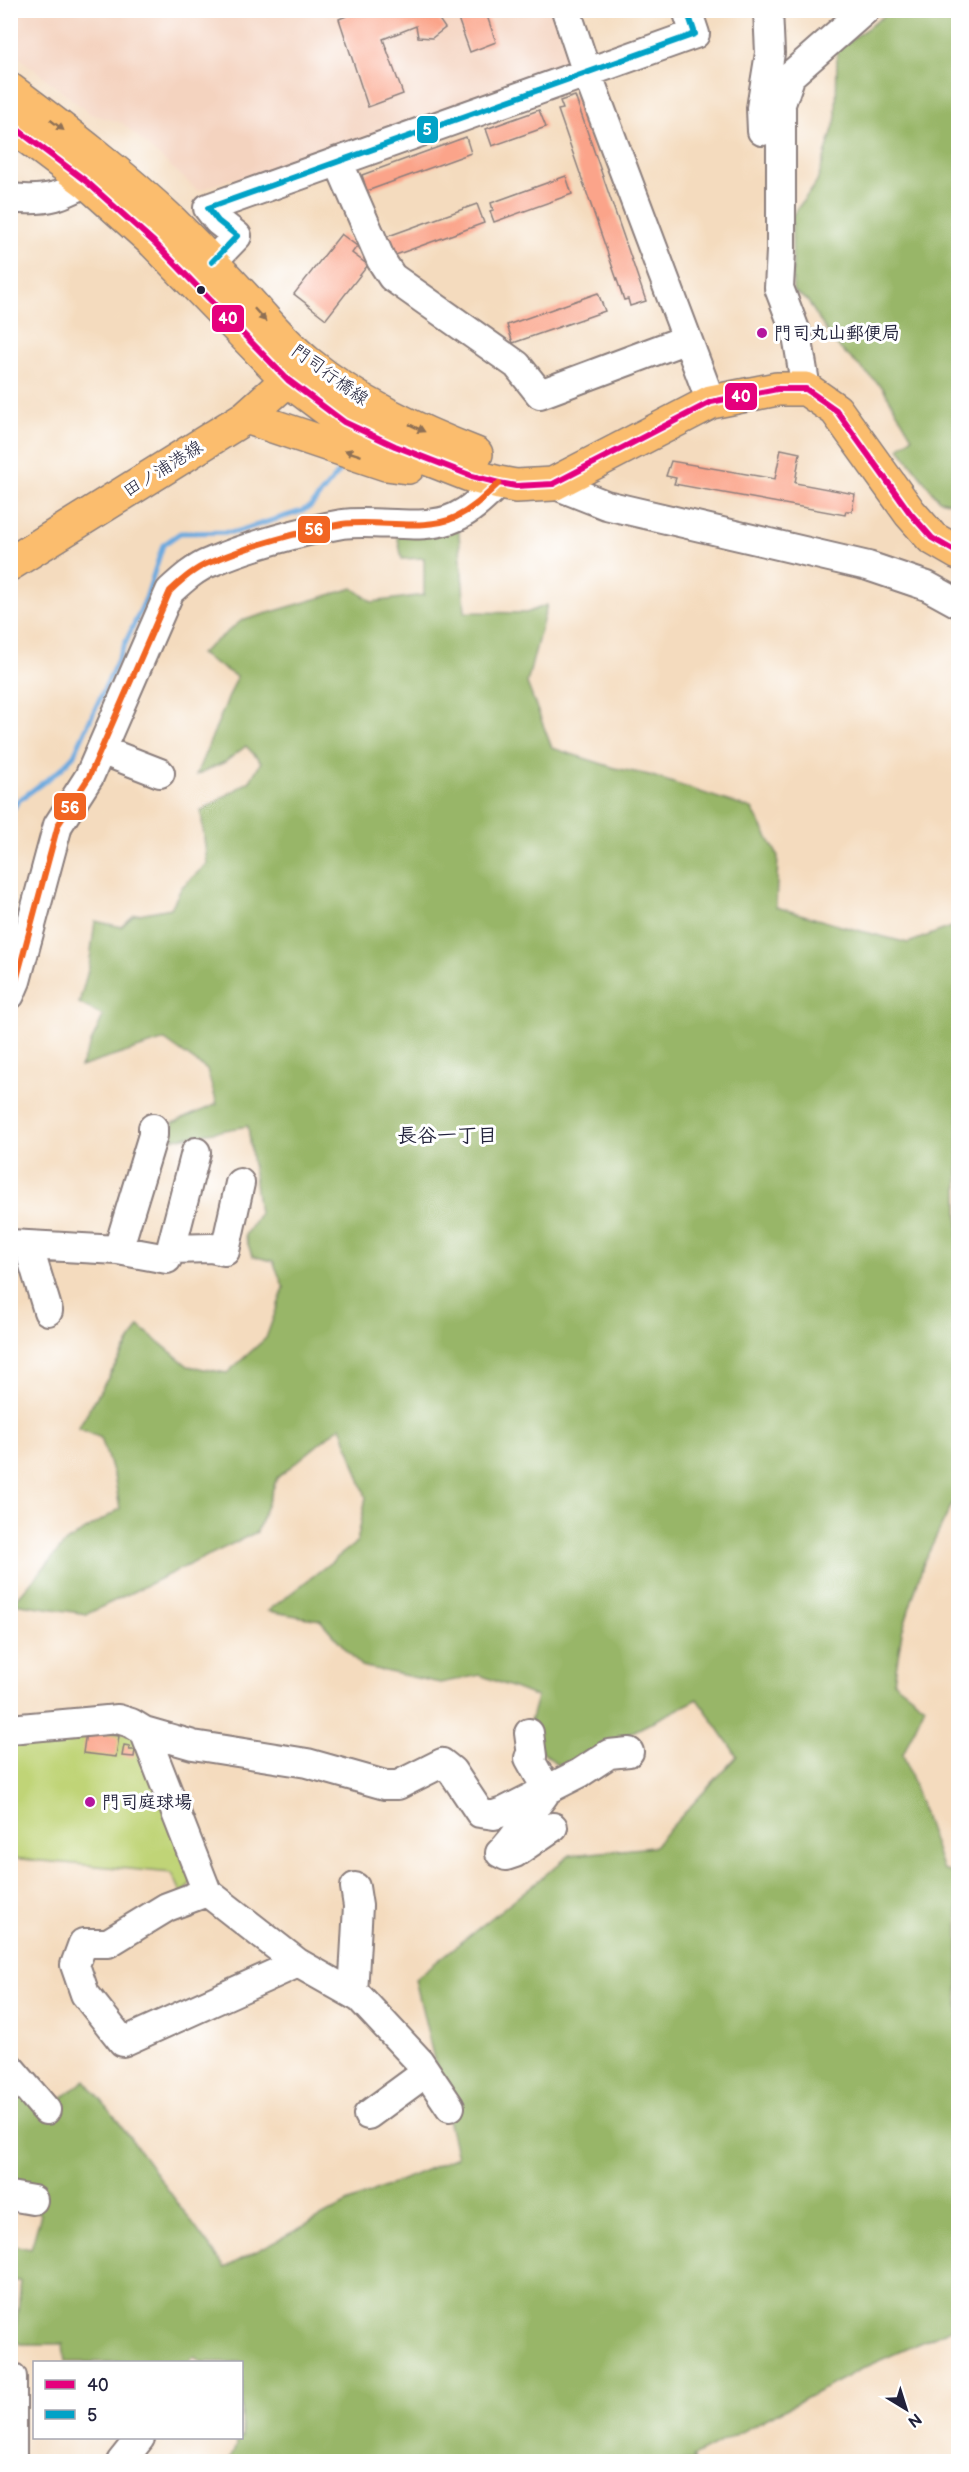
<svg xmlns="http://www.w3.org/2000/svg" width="969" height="2472" font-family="'Balsamiq Sans','Klee One',sans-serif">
  <rect width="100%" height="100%" fill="#fff"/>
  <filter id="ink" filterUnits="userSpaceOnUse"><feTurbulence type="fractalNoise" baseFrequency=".0167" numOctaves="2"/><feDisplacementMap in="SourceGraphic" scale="12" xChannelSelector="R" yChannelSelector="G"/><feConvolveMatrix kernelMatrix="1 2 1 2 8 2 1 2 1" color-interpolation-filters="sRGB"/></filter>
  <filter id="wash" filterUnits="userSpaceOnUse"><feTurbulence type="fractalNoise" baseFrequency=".008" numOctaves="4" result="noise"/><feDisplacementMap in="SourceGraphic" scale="24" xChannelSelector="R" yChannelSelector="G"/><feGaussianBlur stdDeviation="1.35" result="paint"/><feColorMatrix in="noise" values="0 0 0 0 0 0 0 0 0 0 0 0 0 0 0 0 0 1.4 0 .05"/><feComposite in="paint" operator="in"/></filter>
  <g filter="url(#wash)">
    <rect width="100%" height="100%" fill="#f4dbbe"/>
    <path fill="#f4d3bf" d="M10,11H553L572,66L267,171L246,178L231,179L198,191L122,123L90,114L11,51Z"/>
    <path fill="#c0d477" stroke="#717b59" stroke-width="1.5" d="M76,1729L139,1735L196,1877L182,1894L172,1873L11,1858L10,1737Z"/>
    <path fill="#98b668" stroke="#5d6c52" stroke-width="1.5" d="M891,11H958V504L939,500L899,448L912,437L883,388L834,343L807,300L793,291L792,216L817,182L836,119L837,50Z
      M458,521L465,612L526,613L547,605L527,683L552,748L615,768L649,775L752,809L778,856L776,907L841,926L908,943L951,927H958V1492L924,1562L902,1632L894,1682L925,1706L903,1754L943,1870L958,1875V2326L867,2366L693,2457L695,2461H229L236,2445L235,2438H242V2362H203L194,2357L188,2362H65L63,2344H21L15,2339L21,2281H11V2245L31,2249L41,2214L11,2189L10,2076L43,2113L85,2080L115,2117L225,2268L349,2202L457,2157L415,1979L570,1855L653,1847L737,1756L698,1699L561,1768L526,1736L537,1697L480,1675L440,1683L361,1666L320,1620L268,1611L357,1542L366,1497L341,1426L277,1478L257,1532L87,1614L13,1603L66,1542L120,1509L115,1480L101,1438L78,1428L139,1326L188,1366L227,1373L266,1338L284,1288L273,1261L252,1256L245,1235L259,1214L248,1126L173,1139V1123L217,1104L207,1070L165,1040L80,1067L103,1016L79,1003L89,967L95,921L121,927L134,915L171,908L182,887L207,864L201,811L250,781L261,762L246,746L225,762L196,775L237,677L200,654L241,621L353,588L372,602L424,595V558L402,559L397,534Z"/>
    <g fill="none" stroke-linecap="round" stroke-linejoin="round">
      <path stroke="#6ba9de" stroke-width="5" d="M10,814L18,801L60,770L74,755L146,598L163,545L180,533L235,532L302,511L311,506L339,472"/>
    </g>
    <g id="blocks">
      <path fill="#fba48a" d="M361,10H485L496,42L470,52L456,13L438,18L445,28L432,38L418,37L416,26L383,39L403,94L368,107L339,19Z
        M575,96L646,301L630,306L628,299L624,300L558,110L563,109L560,101Z
        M539,110L546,127L492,146L486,129Z
        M466,137L471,153L367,191L362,175Z
        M566,176L572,194L494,222L490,211L493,210L491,203Z
        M477,204L484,223L390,257L383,238Z
        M341,234L357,246L352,253L368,265L326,319L294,294Z
        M598,293L605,311L513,343L507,325Z
        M781,449L800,453L795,483L855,494L852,511H846L845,515L674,484L676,478L666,476L671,461L775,479Z
        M86,1732L119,1736L116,1757L83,1753Z
        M124,1745L130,1746L129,1750H135L134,1757L122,1756Z"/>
    </g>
  </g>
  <g filter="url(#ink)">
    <use href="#blocks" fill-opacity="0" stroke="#8b7e7c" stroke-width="1.5"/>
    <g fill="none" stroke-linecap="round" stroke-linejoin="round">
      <g stroke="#8b7e7c" stroke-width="32">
        <path id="minor" d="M566,10L587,73L711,402
          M762,131L761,108L770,53L768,10
          M338,161L381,260L392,277L517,365L540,394L687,339
          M10,198C54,203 66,193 104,173
          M212,262L237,236L218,221L208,208L695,34L687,10
          M806,389L797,335L779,288L781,251V104L791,75L865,10
          M553,484L606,505L868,566L927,586L958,603
          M101,750L160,773
          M10,995L16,981L58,825L89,777L170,591C182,580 195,568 211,562C248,546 302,531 342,524C377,519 425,532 456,517C473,509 485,496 499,483
          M10,1244L118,1250L167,1259L171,1249L211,1248L225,1251L240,1183
          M28,1245L48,1311
          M171,1249L196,1152
          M118,1250L153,1135V1128
          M10,1729L118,1719L131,1723L144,1731L193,1745L307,1763L385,1785H398L442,1763L452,1771L480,1813L494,1815L503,1812L580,1773L609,1754L629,1752
          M144,1731L207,1892L298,1963L360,1998L419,2061L450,2107
          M529,1733L532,1756L529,1758L547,1790C543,1798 538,1802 533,1810C522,1825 514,1840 500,1853L506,1856L515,1853L553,1827
          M207,1892L167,1907L108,1943H83L75,1965L85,1994L123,2042L298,1963
          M353,1994L358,1906L355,1887
          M10,2068L46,2110
          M368,2115L417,2079L424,2069
          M10,2196L33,2200
          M12,2462V2377
          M121,2462L140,2438"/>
      </g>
      <g stroke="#8b7e7c" stroke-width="36">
        <path id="major" d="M10,90C66,132 122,174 172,222C197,247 221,272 245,298C265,320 284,344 308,363C357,403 417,431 476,454
          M10,124L87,182L154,242L288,380L344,422L395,446L472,476L499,483L516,486L553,484L711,402L777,389H806L836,410L910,513L932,538L958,553
          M246,417L386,464L408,467
          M10,564L246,417L304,365"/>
      </g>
      <use href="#minor" stroke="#fff" stroke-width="28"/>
      <use href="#major" stroke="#fbbd6e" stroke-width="33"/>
      <g stroke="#fff" stroke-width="10">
        <path id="bus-1" d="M10,124L87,182L154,242L288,380L344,422L395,446L472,476L499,483L516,486L553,484L711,402L777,389H806L836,410L910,513L932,538L958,553"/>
      </g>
      <g stroke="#fff" stroke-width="10">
        <path id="bus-2" d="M212,262L237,236L218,221L208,208L695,34L687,10"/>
      </g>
      <g stroke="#fff" stroke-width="10">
        <path id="bus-3" d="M10,995L16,981L58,825L89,777L170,591C182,580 195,568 211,562C248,546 302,531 342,524C377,519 425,532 456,517C473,509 485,496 499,483"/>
      </g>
      <use href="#bus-1" stroke="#e5007d" stroke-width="6"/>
      <use href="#bus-2" stroke="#02a2c7" stroke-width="6"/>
      <use href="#bus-3" stroke="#f26522" stroke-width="6"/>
    </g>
    <defs><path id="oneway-solid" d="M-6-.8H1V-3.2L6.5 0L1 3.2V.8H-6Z" transform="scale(1.5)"/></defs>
    <g fill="#8e7054">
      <use href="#oneway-solid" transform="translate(57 125) rotate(38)"/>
      <use href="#oneway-solid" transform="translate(260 315) rotate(48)"/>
      <use href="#oneway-solid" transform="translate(417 428) rotate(26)"/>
      <use href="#oneway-solid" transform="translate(353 453) rotate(-161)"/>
    </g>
  </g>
  <circle fill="#22223b" stroke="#fff" stroke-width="2" cx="201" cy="290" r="5"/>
  <g fill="#b5179e" stroke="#fff" stroke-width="2">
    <circle cx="762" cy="333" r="6"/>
    <circle cx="90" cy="1802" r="6"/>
  </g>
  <g text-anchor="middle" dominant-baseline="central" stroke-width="6" stroke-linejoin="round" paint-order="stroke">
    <g font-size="18" font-weight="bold" fill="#22223b" stroke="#fff" text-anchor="start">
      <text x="774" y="333">門司丸山郵便局</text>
      <text x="102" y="1802">門司庭球場</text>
    </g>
    <g font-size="18" fill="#22223b" stroke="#fff">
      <text transform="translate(330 375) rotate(36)">門司行橋線</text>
      <text transform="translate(163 469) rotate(-32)">田ノ浦港線</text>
    </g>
    <g font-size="20" font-weight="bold" fill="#22223b" stroke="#fff">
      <text x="447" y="1136">長谷一丁目</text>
    </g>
  </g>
  <g stroke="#fff" stroke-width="2">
    <rect x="416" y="115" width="23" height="29" rx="6" fill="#02a2c7"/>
    <rect x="211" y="304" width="34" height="29" rx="6" fill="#e5007d"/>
    <rect x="724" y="382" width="34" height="29" rx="6" fill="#e5007d"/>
    <rect x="297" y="515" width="34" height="29" rx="6" fill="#f26522"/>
    <rect x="53" y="792" width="34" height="29" rx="6" fill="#f26522"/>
  </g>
  <g font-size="16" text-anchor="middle" font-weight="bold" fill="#fff">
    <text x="427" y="135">5</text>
    <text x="228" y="324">40</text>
    <text x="741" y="402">40</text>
    <text x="314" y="535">56</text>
    <text x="70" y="813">56</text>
  </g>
  <rect width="969" height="2472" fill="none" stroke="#fff" stroke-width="36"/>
  <rect x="33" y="2361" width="210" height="78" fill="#ffffff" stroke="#a7a7b1" stroke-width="1.5"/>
  <rect x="45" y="2380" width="30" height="9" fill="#e5007d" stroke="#a7a7b1" stroke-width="1.5"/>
  <text x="87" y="2391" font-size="18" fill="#22223b">40</text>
  <rect x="45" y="2410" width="30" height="9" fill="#02a2c7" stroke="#a7a7b1" stroke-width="1.5"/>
  <text x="87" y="2421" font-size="18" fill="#22223b">5</text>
  <g transform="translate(906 2409) rotate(142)" stroke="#ffffff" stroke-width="4.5" paint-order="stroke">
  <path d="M0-4.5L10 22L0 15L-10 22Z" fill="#22223b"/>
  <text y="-9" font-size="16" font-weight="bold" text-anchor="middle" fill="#22223b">N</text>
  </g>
</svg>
